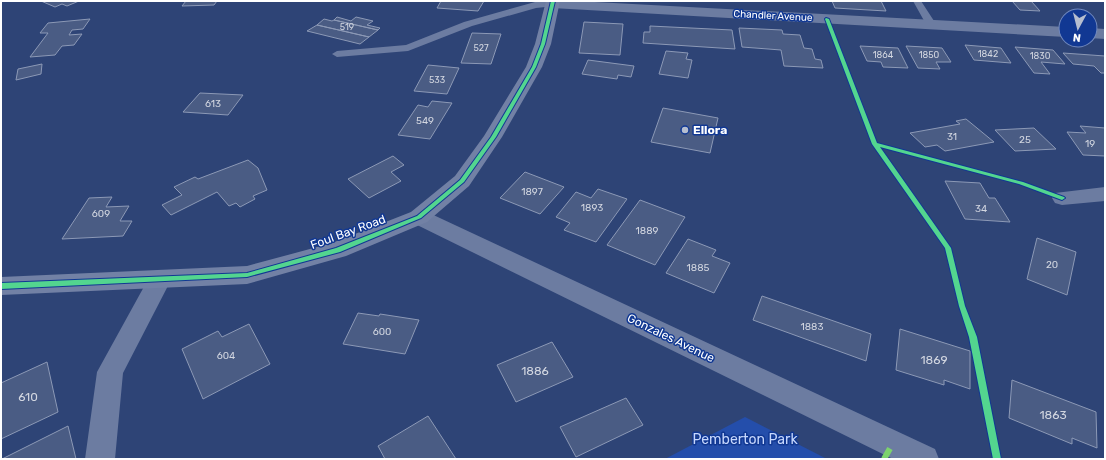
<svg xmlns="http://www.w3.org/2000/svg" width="1106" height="460" font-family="Rubik,sans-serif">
  <rect width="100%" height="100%" fill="#2e4476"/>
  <path fill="#244eab" d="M745,417L827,459H665Z"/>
  <path fill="#4a5c84" stroke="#8c99b6" d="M41,1H79L67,6L62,4L55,7Z
    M186,1H217L214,5L182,6Z
    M441,1H484L478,11L437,8Z
    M832,1H881L886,11L835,8Z
    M1012,1H1031L1040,11L1020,10Z
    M337,17L351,21L356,17L373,21L367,25L380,28L378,30L334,20Z
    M90,19L83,29L72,30L69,35L82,34L74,45L62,46L55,55L30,57L48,33H40L48,23Z
    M324,19L332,21L334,20L378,30L369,37L317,25Z
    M584,22L623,24L620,55L579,53Z
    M317,25L369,37L360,44L307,31Z
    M650,26L732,30L735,49L643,43L644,32H650Z
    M739,28L782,30L783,34L800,35L804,48L812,49L815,59L821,60L823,68L784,66L781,50L742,47Z
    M472,33L501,34L491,64L461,63Z
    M965,45L1001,48L1011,63L974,60Z
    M860,46L898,48L908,68L883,67L881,62L867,61Z
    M906,46L942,48L951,62H936L940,69L918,68Z
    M1015,47L1053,50L1065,64L1041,62L1050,74L1034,73Z
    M666,51L688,53L686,59L692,60L688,78L659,74Z
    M1063,53L1105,56V73H1101L1094,66L1073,64Z
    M588,60L634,66L631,77L618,75L617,79L582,74Z
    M42,64L41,74L16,80L18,69Z
    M428,65L459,68L447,94L414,91Z
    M200,93L243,95L228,115L183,112Z
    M432,101L452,103L430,139L398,135L418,105L428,107Z
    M663,108L718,118L710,153L651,142Z
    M966,119L994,142L945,151L937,145L925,147L910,133L960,124L956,121Z
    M1080,126L1105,128V156L1083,155L1067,132L1086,133Z
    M1034,128L1056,149L1015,151L995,130Z
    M393,156L404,165L391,172L401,181L369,198L348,179Z
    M248,160L258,168L267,190L253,196L255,199L240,207L236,203L229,206L217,192L171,215L162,205L182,195L174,187L195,177L198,179Z
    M525,172L564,187L540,214L500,198Z
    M945,181L980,183L989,198H995L1010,222L965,219Z
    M598,189L627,199L596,242L564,230L570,223L556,217L576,192L591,198Z
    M112,197L106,207L129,206L120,221H132L123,236L62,239L89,198Z
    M640,200L685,217L655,265L607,245Z
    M1037,238L1076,252L1067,295L1027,279Z
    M688,239L716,250L712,256L730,263L714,293L666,273Z
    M762,296L871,334L866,361L753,320Z
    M358,313L379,316L380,314L419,320L405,354L343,344Z
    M249,324L270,364L203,399L182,349L218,331L222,337Z
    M900,329L970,351V389L944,380V385L896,370Z
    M552,342L573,377L516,402L497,365Z
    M47,362L58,412L1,439V383Z
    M1012,380L1096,412L1097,448L1072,438V444L1009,418Z
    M626,398L643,425L576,457L560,427Z
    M428,416L456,459H385L378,446Z
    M68,426L76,459H2Z"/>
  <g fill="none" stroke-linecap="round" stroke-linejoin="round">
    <path fill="#6c7ca1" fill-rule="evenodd" d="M552,1L555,2L557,4L555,6L536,8L472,26L408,51L337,57L332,54L337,51L406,45L464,22L535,2Z
      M913,1H921L936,24L935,26H927Z"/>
    <path fill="#6c7ca1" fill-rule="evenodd" d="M547,1H576L1066,27V37L552,8L547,7L545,4Z
      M1090,28L1105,29V39L1090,38Z
      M1105,187V201L1062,205L1055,203L1052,198L1055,193Z
      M419,210L427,212L935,449L939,459H893L411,222L408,217L411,212Z
      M159,271L167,274L171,280L123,373L115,459H85L97,372L151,274Z"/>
    <path fill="#7281a5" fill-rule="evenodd" d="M546,1H560L551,44L542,67L502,137L469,186L427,222L346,256L247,284L1,295V277L247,266L332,243L411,212L455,176L484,136L526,67L535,44Z"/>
    <path stroke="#7cd36c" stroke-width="6" stroke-dasharray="12 6" stroke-linecap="butt" d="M884,459L892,445"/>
    <g stroke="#113893" stroke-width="2">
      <path id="cycleway" d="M551,1H555L545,44L536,67L496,137L464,182L421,218L340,252L247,277L1,289V283L247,273L336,248L417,216L460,180L491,137L532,67L541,44Z
        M826,18L829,19L877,143L1023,182L1064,197L1065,198L1062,200L1019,184L880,147L951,248L965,306L977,337L1001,459H993L969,337L959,306L945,248L872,144L825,19Z"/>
    </g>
    <use href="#cycleway" fill="#53d58f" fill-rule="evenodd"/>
  </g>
  <circle fill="#b6becf" stroke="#113893" stroke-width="1.5" cx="685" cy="130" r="4"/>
  <g text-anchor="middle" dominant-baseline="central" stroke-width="3" stroke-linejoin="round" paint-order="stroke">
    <g font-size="9" fill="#d2d6e0">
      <text x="347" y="27">519</text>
      <text x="481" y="48">527</text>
      <text x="988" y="54">1842</text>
      <text x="883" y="55">1864</text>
      <text x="929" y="55">1850</text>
      <text x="1040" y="56">1830</text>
      <text x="437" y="80">533</text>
    </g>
    <g font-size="10" fill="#fff" stroke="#113893">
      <text transform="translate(773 16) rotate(3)">Chandler Avenue</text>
    </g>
    <g font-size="10" fill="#d2d6e0">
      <text x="213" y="104">613</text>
      <text x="425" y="121">549</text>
      <text x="952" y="137">31</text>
      <text x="1025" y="140">25</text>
      <text x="1090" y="144">19</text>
      <text x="532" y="192">1897</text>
      <text x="592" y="208">1893</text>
      <text x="981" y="209">34</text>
      <text x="101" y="214">609</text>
      <text x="647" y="231">1889</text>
      <text x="1052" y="265">20</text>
      <text x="698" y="268">1885</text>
      <text x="812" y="327">1883</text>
      <text x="382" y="332">600</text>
      <text x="226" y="356">604</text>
    </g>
    <g font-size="12" font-weight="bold" fill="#fff" stroke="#113893" text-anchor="start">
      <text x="693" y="130">Ellora</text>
    </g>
    <g font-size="12" fill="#fff" stroke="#113893">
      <text transform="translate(348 232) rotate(-20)">Foul Bay Road</text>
      <text transform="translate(671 338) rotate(26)">Gonzales Avenue</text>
    </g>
    <g font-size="12" fill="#d2d6e0">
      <text x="934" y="360">1869</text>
      <text x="535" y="371">1886</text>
      <text x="28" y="397">610</text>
      <text x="1053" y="415">1863</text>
    </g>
    <g font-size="14" fill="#c6d7fd" stroke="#113893">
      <text x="745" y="439">Pemberton Park</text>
    </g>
  </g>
  <rect width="1106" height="460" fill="none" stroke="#ffffff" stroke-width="4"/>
  <g transform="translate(1078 28) rotate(187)"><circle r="19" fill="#113893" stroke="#7088be"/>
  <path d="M0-3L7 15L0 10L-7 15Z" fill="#b6becf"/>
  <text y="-6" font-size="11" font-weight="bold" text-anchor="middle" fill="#ffffff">N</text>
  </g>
</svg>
